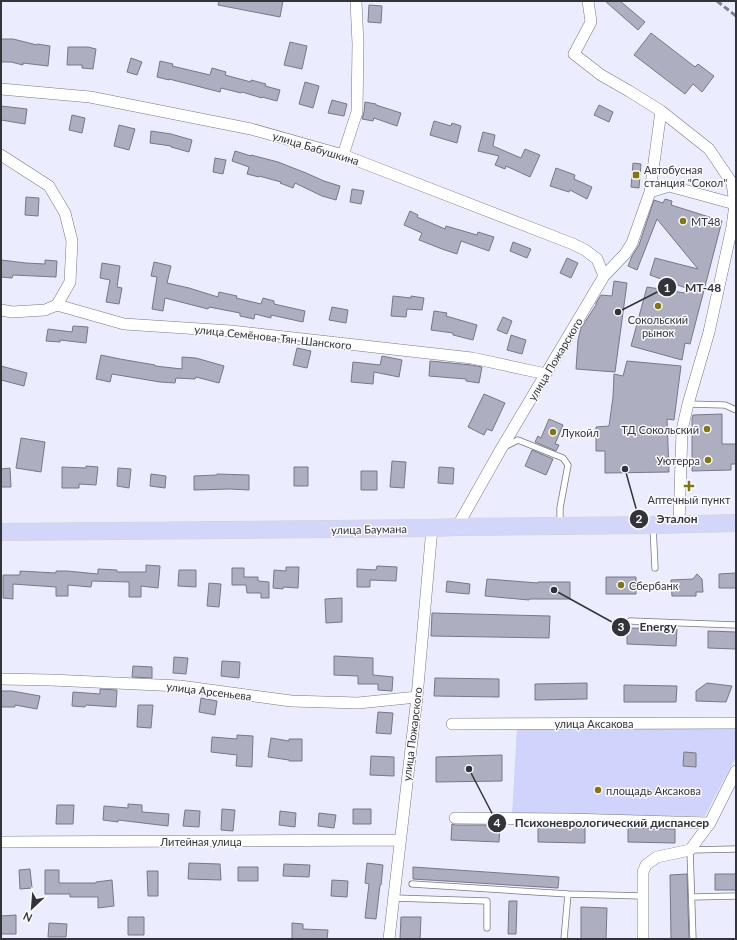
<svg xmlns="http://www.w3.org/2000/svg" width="737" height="940" font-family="Lato,sans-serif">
  <rect width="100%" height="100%" fill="#ebedff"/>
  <path fill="#d0d3fc" d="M517,726L736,729V757L705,816L512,815Z"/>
  <path fill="#adafc0" stroke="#767888" d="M219,1H283L280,17L218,5Z
    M605,1H620L645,22L638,30Z
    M369,5L382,6L381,23L368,22Z
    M651,33L695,67L698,64L714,76L702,92L693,84L685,94L634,55Z
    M1,39H13L37,45V44L50,46L48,66L23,63V65L11,62H1Z
    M290,42L307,46L302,69L284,65Z
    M68,47H88L96,49L93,69L82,68V65H67Z
    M131,58L142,62L137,75L127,72Z
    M160,61L173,64L172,66L210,75L212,68L226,72L225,75L251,82V80L266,84L265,86L280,90L277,101L262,97V98L242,92L241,93L221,88L220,92L169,79V80L157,77Z
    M305,82L319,86L313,108L299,104Z
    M332,100L347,104L344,116L328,113Z
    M365,102L376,104V105L401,113L397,126L374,118L373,121L362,119L364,112Z
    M599,105L613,112L609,122L594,115Z
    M1,106L27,109L25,124L1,120Z
    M72,115L85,118L82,133L69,130Z
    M434,121L451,126L452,123L461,126L457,143L430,135Z
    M119,125L135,129L129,150L114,146Z
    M151,131L171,134L192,140L189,152L171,147V146L150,143Z
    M483,132L495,135L493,146L521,158L525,149L540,155L530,177L506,166L505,169L495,165L499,156L478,151Z
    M235,151L251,156V155L278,162L306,173L324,181L340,186L336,200L322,196L295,183L293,188L280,183L281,182L259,176V177L247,174L249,167L232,161Z
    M215,158L226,160L223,174L213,172Z
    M633,163L641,164L639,188L631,187Z
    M556,168L575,175L574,179L592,187L587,199L570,190L569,192L550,186Z
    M352,189L364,191L361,204L350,202Z
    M26,197L39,198L38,216L25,215Z
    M665,199L672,201L671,205L722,221L690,344L685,343L682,360L631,346L647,287L685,293L686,288L650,275L655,258L698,269L657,219L637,270L628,266L632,256L639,245L654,200L663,203Z
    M410,211L418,215L417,217L445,229L446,226L477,235L478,232L494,237L489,251L461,241L457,254L442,249L419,240L422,233L404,225Z
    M513,242L531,249L527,258L510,251Z
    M567,258L578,263L571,278L560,273Z
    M1,260L26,263L45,264V260L57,261L56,277L13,275L12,278L1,277Z
    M154,262L171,266L167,283L189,288L218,297L219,292L237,296L236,298L261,304L263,298L274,301V304L305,311L303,322L271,315V318L255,314L254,319L240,316V313L209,307L208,309L165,298L163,311L152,309L157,277L151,276Z
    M102,263L120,266L117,287L122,288L119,304L106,302L110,280L100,278Z
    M614,281L627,283L615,372L576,369L578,340L581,328L596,305V303L601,295L612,296Z
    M393,296L411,298V296L424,298L422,310L407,309L406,317L391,316Z
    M332,307L348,310L346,323L329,320Z
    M434,311L447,313L446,316L477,325L473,340L453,335V333L431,330Z
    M503,317L512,321L507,334L497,330Z
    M73,326L88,327L86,343L60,340V342L46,341L48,329L72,332Z
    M511,335L526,340L522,354L507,350Z
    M297,348L311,351L307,368L293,365Z
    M101,355L120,359L155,365V366L182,369V357L196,358L224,366L219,383L196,377L195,379L176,378L175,383L160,382L112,374L110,382L96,379Z
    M382,356L402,360L399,377L374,372L373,384L351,382L353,362L380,365Z
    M430,361L471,365L482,367L479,383L466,381V379L429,376Z
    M627,361L681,366L674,420L667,419L669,472L605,473V451H596V427L609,426L613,397L614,374L623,376Z
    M1,366L27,373L24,386L1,380Z
    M484,394L505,403L492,431L487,429L484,435L468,427Z
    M722,414V444H736V464H731V470L692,471V418L693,415Z
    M549,419L563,425L555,444L559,445L556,451L535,442L538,436L541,438Z
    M21,438L45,442L41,472L16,468Z
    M532,450L553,459L546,475L525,466Z
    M392,461L406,462L404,488L390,487Z
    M86,466L98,467L96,485L79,484V488H62V467L86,468Z
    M294,467H308V486H294Z
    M439,467L454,468L453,484L438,483Z
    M10,468L11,487H1V469Z
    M118,468L131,469L129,488L117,486Z
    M361,471H377V490H361Z
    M151,474L166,476L165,488L150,486Z
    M217,474L249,475V490L230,489L194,490V476L217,475Z
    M146,565L160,566L158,588L141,586V597H129V582L92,581L91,587L68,585V596H56V587L13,584V599L3,598V575H20V571L56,573V571H67L98,574V569L117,570V572H146Z
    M377,566L397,567L396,581L370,580V587H357V569L376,570Z
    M286,567H299L298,588L283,587V589L273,588L274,570L286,571Z
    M232,568H244V577H258V581L269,582V598H261V593H247L246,585H232Z
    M179,570H196V587L178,586Z
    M736,573V588H719V574Z
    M697,574L702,579L703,592H696V596H672L671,580L693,579Z
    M606,577H636V594H606Z
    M487,579L538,583V582H570V599H529V600L485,596Z
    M447,581L470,584L469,594L446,592Z
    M209,583L221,584L219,607L207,606Z
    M342,598V622L326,623L325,599Z
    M432,613L550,616L549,638L431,636Z
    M627,628L677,629L676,646L627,644Z
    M708,631L736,632V649L708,648Z
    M334,656L373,658V675L393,677L392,691L378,690V684H358V676L334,675Z
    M174,657L188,658L186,674L173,673Z
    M222,661L240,662L239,678L221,676Z
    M133,666L152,667V678L132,677Z
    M435,678L499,679V697L434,696Z
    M587,683V699L535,700V684Z
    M707,683L732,686L726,702L696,701V691Z
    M624,685L677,686L676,702H624Z
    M100,689L117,690L116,707L86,705L85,707L72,706L73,692L100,694Z
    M1,691H12L40,696L37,709L15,705V707H1Z
    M201,698L217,701L215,715L199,712Z
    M138,705H153L151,728L137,727Z
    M378,712L393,713L391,734L376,733Z
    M237,735L253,736L252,767L236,766L237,755L211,752L212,737L237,739Z
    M271,738L289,741V739H302V761H289V760L268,757Z
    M684,752L696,753V767L683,766Z
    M502,755V781L436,782V757Z
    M371,756L394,757V776L370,775Z
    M128,804L142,805V812L169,814L168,826L118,820V822L103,820L104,806L128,808Z
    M57,805H74L73,824H56Z
    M222,809L235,810L233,831L221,830Z
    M353,809H371V824H353Z
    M185,810L200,811L199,827L183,826Z
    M280,811L296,813L295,827L279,825Z
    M319,813L336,815L334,828L318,826Z
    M452,824L455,825H500L499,842L451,840Z
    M538,826L585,827V843L538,842Z
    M628,828L675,829V843L628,842Z
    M189,863L220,864L221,880L188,879Z
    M367,863L383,865L381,885H380L376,919L365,918L369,884L365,883Z
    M284,864L310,865L309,877L283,876Z
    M238,867H258V881H238Z
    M413,867L559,877L558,888L413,879Z
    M30,869L32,888L20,889L19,870Z
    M45,870H59V883H96V882L112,880L114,906L98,908V897H70V894H45Z
    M147,871H158V896H148Z
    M687,874L689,939H671L670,875Z
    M715,874H736V890H715Z
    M332,880L348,881L347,897L331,896Z
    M509,901H517L516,934H508Z
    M581,907L607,908L606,939H581Z
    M16,915V934H1V916Z
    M128,917H144V935H128Z
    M401,917H421L420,939H400Z
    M49,923L67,924L66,937H48Z
    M292,923L303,924V929L328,930L327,939H292Z"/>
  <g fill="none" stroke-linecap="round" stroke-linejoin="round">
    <g stroke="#777888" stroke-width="7">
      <path id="service" d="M688,404L725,405L736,410
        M504,447L518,440L563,458L568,465L560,508V523
        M653,527L655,568
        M630,621L736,625
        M412,884L568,894L643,896
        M692,897L736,896
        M394,898L487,901V928
        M564,939L568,894
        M693,939L690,850L736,849"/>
    </g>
    <g stroke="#777888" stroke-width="12">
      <path id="minor" d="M1,89L90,97L251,129L343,155L573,244L585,250L597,259L604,276
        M661,111L709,149L732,183L735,204
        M1,155L49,186L65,213L72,241L70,282L57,305
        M343,155L357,112L358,44L356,1
        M650,192L669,186L735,204L732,227L709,332L688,404L682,430L679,524
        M1,310L12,312L45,310L57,305L124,324L231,331L472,358L546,374
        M457,527L501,449L591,298L604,276L625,254L632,243L650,192L661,111L629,91L601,75L574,54L591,22L588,1
        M1,679L51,680L180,686L291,701L358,703L417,697
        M452,724L736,723
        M455,818L567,819L710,823
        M1,842L400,840
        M389,939L417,697L432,528
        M643,939V872L646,865L657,857L690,850L710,823L736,771"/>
    </g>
    <g stroke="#d2d2d4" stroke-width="18">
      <path id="primary" d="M1,532L432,528L457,527L653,525L736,523"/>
    </g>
    <use href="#service" stroke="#fff" stroke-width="5.5"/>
    <use href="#minor" stroke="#fff" stroke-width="11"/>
    <use href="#primary" stroke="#d3d6f9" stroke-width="17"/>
    <path stroke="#80818c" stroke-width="3" stroke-dasharray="6 3" stroke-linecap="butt" d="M717,1L736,16"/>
  </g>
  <g fill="#827518" stroke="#fbfbff" stroke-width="1.5">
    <rect x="632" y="171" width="8" height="8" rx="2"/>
    <circle cx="683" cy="221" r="4"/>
    <circle cx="658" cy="306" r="4"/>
    <circle cx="707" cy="429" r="4"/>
    <circle cx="553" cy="432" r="4"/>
    <circle cx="708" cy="460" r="4"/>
    <path d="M687 480h4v4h4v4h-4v4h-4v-4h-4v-4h4z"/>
    <circle cx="621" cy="585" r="4"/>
    <circle cx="598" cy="790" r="4"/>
  </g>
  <g text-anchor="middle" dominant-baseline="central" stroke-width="3" stroke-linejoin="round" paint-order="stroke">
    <g font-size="11" fill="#33343a" stroke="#fbfbff">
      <text transform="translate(316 148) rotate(17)">улица Бабушкина</text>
      <text transform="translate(273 337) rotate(6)">улица Семёнова-Тян-Шанского</text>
      <text transform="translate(555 359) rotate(-59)">улица Пожарского</text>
      <text transform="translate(369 529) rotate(-1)">улица Баумана</text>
      <text transform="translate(209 691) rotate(7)">улица Арсеньева</text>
      <text x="594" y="723">улица Аксакова</text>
      <text transform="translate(412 734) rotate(-83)">улица Пожарского</text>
      <text x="201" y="841">Литейная улица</text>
    </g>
    <g font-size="11" fill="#33343a" stroke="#fbfbff" text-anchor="start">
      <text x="644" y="169">Автобусная<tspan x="644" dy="13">станция "Сокол"</tspan></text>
      <text x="691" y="221">МТ48</text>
      <text x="658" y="319" text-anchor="middle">Сокольский<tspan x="658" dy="13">рынок</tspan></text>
      <text x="699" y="429" text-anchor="end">ТД Сокольский</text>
      <text x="561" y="432">Лукойл</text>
      <text x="700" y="460" text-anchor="end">Уютерра</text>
      <text x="689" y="499" text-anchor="middle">Аптечный пункт</text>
      <text x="629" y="585">Сбербанк</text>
      <text x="606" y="790">площадь Аксакова</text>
    </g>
  </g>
  <path fill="none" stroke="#33343a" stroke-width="1.5" d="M618 312L667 287M625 469L639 519M554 590L621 627M469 769L497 823"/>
  <g fill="#33343a" stroke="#fbfbff" stroke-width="1.5">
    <circle cx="618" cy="312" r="4"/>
    <circle cx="625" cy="469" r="4"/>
    <circle cx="554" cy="590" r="4"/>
    <circle cx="469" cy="769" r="4"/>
    <circle cx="667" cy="287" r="10"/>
    <circle cx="639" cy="519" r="10"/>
    <circle cx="621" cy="627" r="10"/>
    <circle cx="497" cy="823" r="10"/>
  </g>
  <g font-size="12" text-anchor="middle" font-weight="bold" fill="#fff">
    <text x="667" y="292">1</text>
    <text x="639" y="523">2</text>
    <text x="621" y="631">3</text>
    <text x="497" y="827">4</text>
  </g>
  <g font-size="12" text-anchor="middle" font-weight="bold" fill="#33343a" stroke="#fbfbff" stroke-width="3" stroke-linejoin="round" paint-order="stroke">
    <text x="703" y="292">МТ-48</text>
    <text x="677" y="523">Эталон</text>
    <text x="658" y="631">Energy</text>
    <text x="612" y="827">Психоневрологический диспансер</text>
  </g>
  <rect width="737" height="940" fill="none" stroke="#33343a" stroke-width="4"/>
  <g transform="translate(32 908) rotate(206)" stroke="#fbfbff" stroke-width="3" paint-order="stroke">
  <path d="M0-3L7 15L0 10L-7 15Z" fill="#33343a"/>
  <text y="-6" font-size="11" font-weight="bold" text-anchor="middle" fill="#33343a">N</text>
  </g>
</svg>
